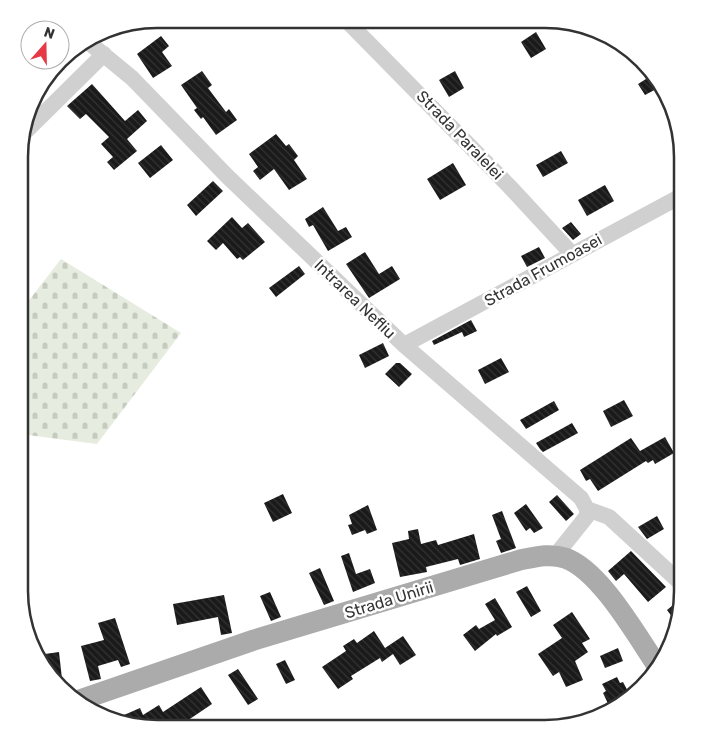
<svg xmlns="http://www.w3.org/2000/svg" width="702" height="748" font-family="Rubik,sans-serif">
  <defs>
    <pattern id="cemetery-stones" width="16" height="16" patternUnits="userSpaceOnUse" patternTransform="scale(1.25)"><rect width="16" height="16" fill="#e6ecdf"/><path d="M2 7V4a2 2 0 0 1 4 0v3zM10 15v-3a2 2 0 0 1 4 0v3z" fill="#c6cbc0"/></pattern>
    <pattern id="building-back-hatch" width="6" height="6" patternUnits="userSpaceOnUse" patternTransform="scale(1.25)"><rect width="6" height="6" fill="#1a1a1a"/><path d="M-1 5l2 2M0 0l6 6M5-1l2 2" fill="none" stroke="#333"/></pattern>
  </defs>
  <rect width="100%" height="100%" fill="#fff"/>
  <path fill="url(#cemetery-stones)" d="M61,259L181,333L97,444L20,434V312Z"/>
  <path fill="url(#building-back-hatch)" d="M536,32L546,49L531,58L521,42Z
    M161,36L169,46L162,52L172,66L153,78L137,54Z
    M202,71L212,85L208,88L226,112L229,109L237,120L216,135L203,117L201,119L194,110L197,108L181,85Z
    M455,71L464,88L449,97L439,80Z
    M654,74L662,86L645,95L638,84Z
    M92,84L125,121L138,110L147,121L127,139L137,151L114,170L107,162L113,157L101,144L109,137L86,114L80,119L67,106Z
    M276,134L286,146L289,144L298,156L294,160L307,179L289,190L274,169L260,180L253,171L258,167L249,154Z
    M161,145L173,160L150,178L138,163Z
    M561,151L568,163L543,177L536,165Z
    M453,163L466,185L440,200L427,179Z
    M213,181L223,191L196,216L187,205Z
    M605,185L614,201L587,216L578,200Z
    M323,207L338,231L346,227L352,237L328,251L313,225L309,227L305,219Z
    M232,217L242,228L248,223L265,242L243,260L240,257L237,259L223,243L216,250L207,241Z
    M571,222L581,234L573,240L562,228Z
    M539,247L545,258L527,267L521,256Z
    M365,252L379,274L392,266L400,279L369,298L346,264Z
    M299,266L305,274L276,297L269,288Z
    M471,320L477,331L464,337L462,332L434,345L432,341Z
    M383,343L389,356L365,368L359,355Z
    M501,358L509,372L485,384L478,370Z
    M396,363H400L412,374L399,387L385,374Z
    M624,400L633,416L611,427L603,411Z
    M554,401L559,410L526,429L520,420Z
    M572,423L578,433L543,452L540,449L536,443Z
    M665,437L674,453L655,464L653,460L648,463L646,461L598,491L590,479L586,481L580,470L631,438L640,451Z
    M283,494L292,513L273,522L264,503Z
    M557,495L574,514L566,521L549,502Z
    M526,504L543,528L534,533L530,528L526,531L514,513Z
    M368,505L377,530L367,534L365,530L352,535L348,525L352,524L349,515Z
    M502,511L516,548L501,553L496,541L501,539L492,515Z
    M657,516L664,529L647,539L638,527Z
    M418,529L421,544L436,540L438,545L474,534L480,559L460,565L458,559L426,567L427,572L400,577L392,543L409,539L408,531Z
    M631,551L666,587L648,602L624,574L616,581L608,571Z
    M349,553L356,574L370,569L375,583L353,592L341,556Z
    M320,568L334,601L324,605L309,573Z
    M527,586L541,611L531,617L516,592Z
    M270,592L281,617L271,621L260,596Z
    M224,595L232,633L221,635L218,617L177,625L173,604Z
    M683,597V600L676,622L667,610Z
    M495,598L512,627L497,636L496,634L475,651L463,635L476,625L479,629L495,620L485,604Z
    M572,612L590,639L582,643L588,652L575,661L583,680L566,687L559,672L553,676L538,654L562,638L553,625Z
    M115,618L130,664L121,667L118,660L98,666L101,679L90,681L81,646L104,640L98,623Z
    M374,631L385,648L403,636L416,655L400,665L393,654L382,662L380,658L351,676L353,679L338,689L322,667L346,651L343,646L354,639L357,643Z
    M618,648L623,661L605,668L600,656Z
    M59,652L63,688L47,672L46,666L42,667L38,655Z
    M285,660L295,680L286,684L276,664Z
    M238,669L258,699L248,705L228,675Z
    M617,677L620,683L623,682L631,697L622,706L611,710L603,693L606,691L602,684Z
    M201,687L212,704L175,729H148L115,719L140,708L143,715L159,705L163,712Z"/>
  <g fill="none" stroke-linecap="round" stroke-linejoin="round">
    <path stroke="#d0d0d0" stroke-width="16" d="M345,19L510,187L572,254
      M87,41L132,78L228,177L404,345L581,498L587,509V516L555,556
      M21,136L104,54
      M404,345L683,195
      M587,509L609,517L683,585"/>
    <path stroke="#ababab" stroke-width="21" d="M77,701L254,640L520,560C535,557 550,553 565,558C600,570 637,636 658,667"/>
  </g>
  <g text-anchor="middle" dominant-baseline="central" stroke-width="5" stroke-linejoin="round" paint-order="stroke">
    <g font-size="16" fill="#333" stroke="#fff">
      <text transform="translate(460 135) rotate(46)">Strada Paralelei</text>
      <text transform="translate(543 270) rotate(-29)">Strada Frumoasei</text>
      <text transform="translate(355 299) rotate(44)">Intrarea Nefliu</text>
      <text transform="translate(389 600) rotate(-17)">Strada Unirii</text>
    </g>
  </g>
  <path d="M0 0H702V748H0ZM157 28H545A129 129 0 0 1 674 157V591A129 129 0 0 1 545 720H157A129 129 0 0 1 28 591V157A129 129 0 0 1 157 28Z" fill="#fff" fill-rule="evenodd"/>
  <path fill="none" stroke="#333" stroke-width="2.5" d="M157 28H545A129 129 0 0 1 674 157V591A129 129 0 0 1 545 720H157A129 129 0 0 1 28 591V157A129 129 0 0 1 157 28Z"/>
  <g transform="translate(45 45) rotate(20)"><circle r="24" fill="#ffffff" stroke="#adadad"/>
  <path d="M0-4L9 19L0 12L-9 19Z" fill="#e63946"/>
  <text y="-8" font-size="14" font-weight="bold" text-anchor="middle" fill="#333333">N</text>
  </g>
</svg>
